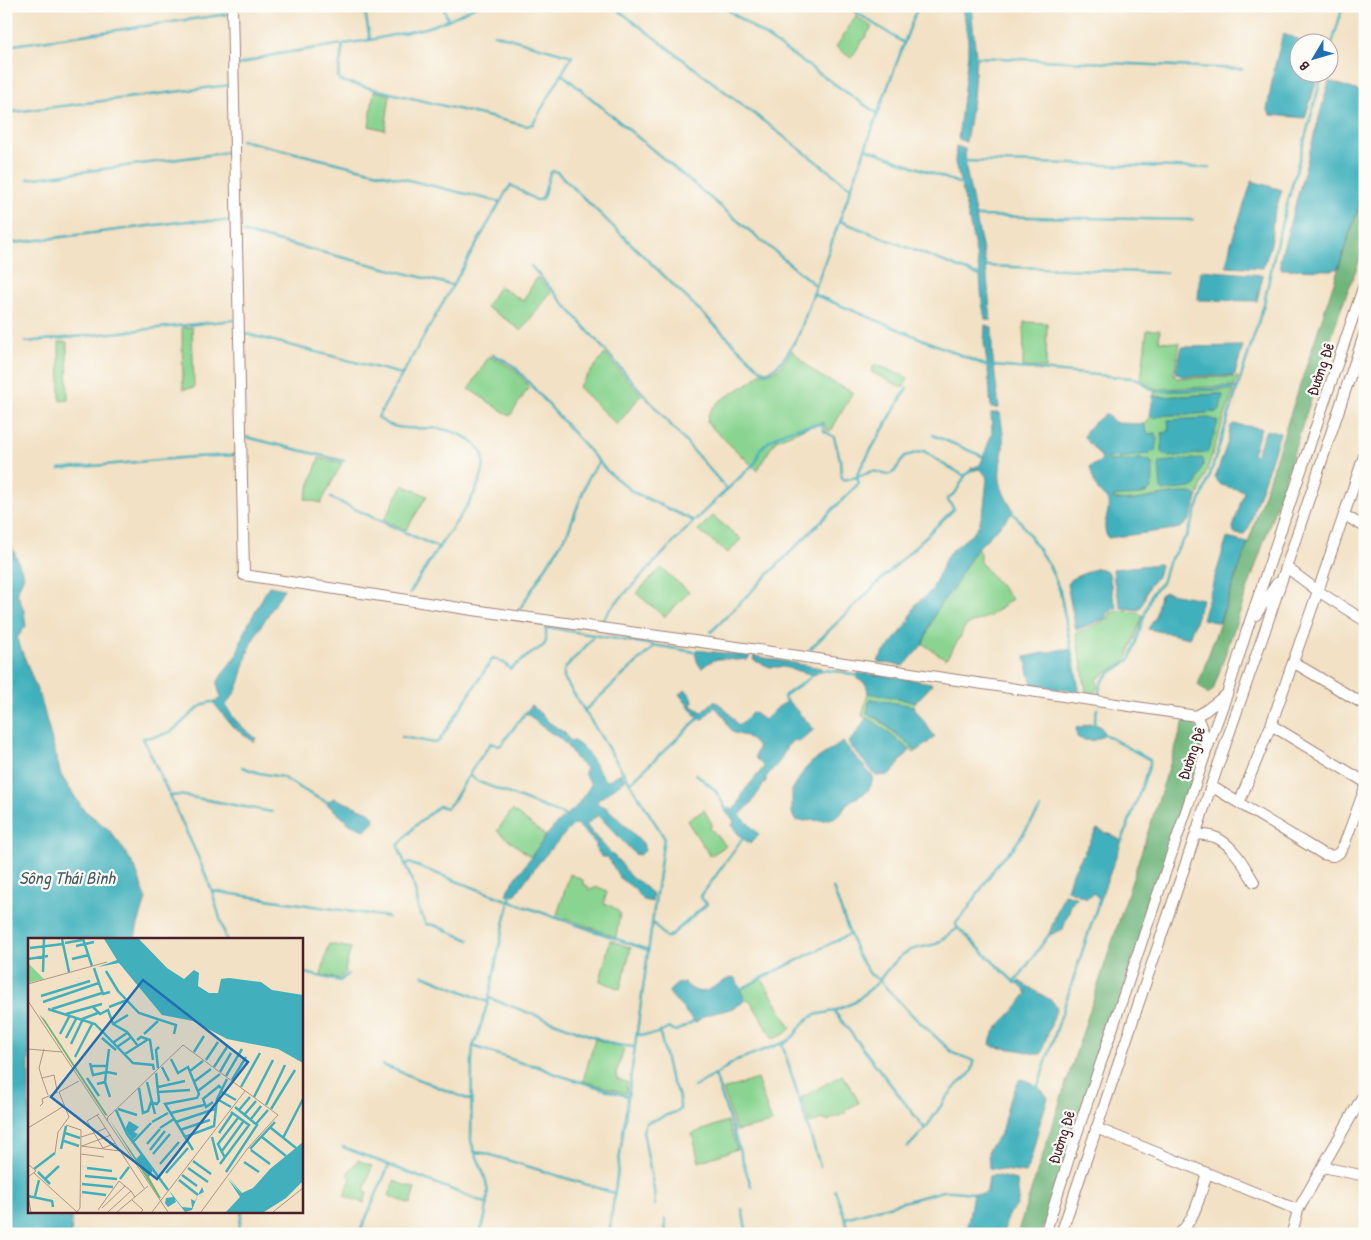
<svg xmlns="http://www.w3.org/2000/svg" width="1371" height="1240" font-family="'Patrick Hand',sans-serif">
  <rect width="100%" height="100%" fill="#fdfcf7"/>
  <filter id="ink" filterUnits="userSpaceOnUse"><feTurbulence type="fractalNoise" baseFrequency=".02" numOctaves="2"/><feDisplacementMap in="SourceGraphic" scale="10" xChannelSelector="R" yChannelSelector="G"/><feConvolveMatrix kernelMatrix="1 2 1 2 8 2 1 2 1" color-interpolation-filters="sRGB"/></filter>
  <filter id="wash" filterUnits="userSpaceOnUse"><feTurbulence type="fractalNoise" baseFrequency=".0096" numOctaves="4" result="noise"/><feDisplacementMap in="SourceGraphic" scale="20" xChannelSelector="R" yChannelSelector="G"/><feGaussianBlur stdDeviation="1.12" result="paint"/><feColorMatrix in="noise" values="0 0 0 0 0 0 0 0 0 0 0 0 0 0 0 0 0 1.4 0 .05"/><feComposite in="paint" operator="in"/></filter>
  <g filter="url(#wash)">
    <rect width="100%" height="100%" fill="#f2e1c4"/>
    <path fill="#8ad491" stroke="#6a7a5e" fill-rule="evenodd" d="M856,16L872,27L851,58L836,47Z
      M374,91L390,95L385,130L369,126Z
      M537,277L551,292L521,331L510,322L486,307L499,286L523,301Z
      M1024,322L1047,323L1046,368L1023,367Z
      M192,327L194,388L183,389L182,328Z
      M1147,330H1160L1159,341L1180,343L1174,373L1175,377L1178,378L1238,377L1235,386L1158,389C1150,388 1146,384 1141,379Z
      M59,342H67L68,400L60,401Z
      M792,350L809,367L820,376L853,392L831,431L827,430L823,422L805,428L776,440L757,470L711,427L707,422L708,415L713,407L721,400L752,381L760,373C779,374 783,364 792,350Z
      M605,354L641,395L617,425L578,387Z
      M489,356L506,364L516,371L529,387L510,416L469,389Z
      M875,364L908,378L903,388L871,372Z
      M1231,390L1234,391C1220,427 1210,465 1196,501V496C1188,495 1180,494 1172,494C1153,495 1132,504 1113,499V497L1146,493L1151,489L1153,465L1149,460L1141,459L1108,461L1106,460L1154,433L1149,434L1147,432L1144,424L1147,423L1150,416C1156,418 1160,415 1166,415C1183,414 1200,413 1216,412L1223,396L1220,394L1160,397L1153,396L1155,392ZM1168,421L1205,453L1168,433L1169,425Z
      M319,458L342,463L321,503L305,499Z
      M403,485L427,496L406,530L384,520Z
      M713,516L741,539L728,553L698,530Z
      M977,549L980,553V562L1012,599L990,616L967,625L963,630L961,636L946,659L923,644L932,620L940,605L956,584L965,567Z
      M661,568L689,592L665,617L636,593Z
      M1125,610L1143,615L1127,658L1124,662L1097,679V688L1094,695L1087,696L1076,633L1109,619L1110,613Z
      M868,693L898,698L915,703L913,706L870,699L867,714L876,718L917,751L914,753L873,721L862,716Z
      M512,810L546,836L531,857L497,831Z
      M704,810L712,824L710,828L726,846L710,856L687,821Z
      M570,874L583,880V884L588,886L589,890L598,887L607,891L604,904L612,906L620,913L616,937L557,915Z
      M610,940L631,948L620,989L600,981Z
      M329,944L351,948L345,970L346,972L339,979L321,975Z
      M762,979L791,1028L785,1034L773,1039L750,1000H745L740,990Z
      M595,1039L624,1049L616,1074L617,1079L627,1082L626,1093L583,1081Z
      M842,1075L853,1091L859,1103L845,1110L846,1113L827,1121L822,1119L810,1124L801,1098Z
      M757,1079L772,1123L736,1131L723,1090Z
      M727,1121L737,1149L699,1162L692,1134Z
      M358,1160L372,1166L364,1191L367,1193L364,1203L344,1196L351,1178L347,1174Z
      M394,1181L415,1189L410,1204L389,1196Z"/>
    <path fill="#6fb67b" stroke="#5c6a53" d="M1365,188V247L1341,308L1269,527L1213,690L1208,695L1198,685L1248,543Z
      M1184,721H1190C1204,731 1203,742 1201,758L1042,1231L1040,1234H1017Z"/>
    <path fill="#41b0bc" stroke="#466874" d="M963,6H971L976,57L973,99L966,142L958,139L968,54V41Z
      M1283,34L1306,42H1298V72L1319,73L1305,118L1271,115L1267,110L1275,65Z
      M1329,81L1365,93V188L1338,268L1333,270L1281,269L1280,260Z
      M956,146L965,149L966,169L986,266L991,321L985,319L982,302L980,276L974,243L961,184L955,163Z
      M1252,181L1282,190L1273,218L1271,244L1263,268L1226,266L1231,243Z
      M1200,270L1263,275L1257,301L1198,300Z
      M985,325L992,327V351L999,408H991L988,369L984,343Z
      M1243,346L1235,374L1232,376H1182L1177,374L1176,370L1182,347Z
      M1220,394L1223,395L1220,409L1216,412L1186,415H1163L1154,418L1150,416L1153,396L1160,397Z
      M991,413H1000C1002,425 1004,437 1003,449C1002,456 1000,463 1000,469C998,485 1005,497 1013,510L1011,515L977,549L965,567L956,584L940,605L932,620L923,644L904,666L878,662L880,657L906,626L916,604L932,590L945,560L951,551L971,535L979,525L984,507L987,479C986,474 983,472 979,469L972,471L971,470V468L978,466L981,463L992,433Z
      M1105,414H1107L1113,421L1117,423L1144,424L1147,432L1149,434L1155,433L1157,439L1155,451C1140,457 1124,457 1108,458L1106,459L1108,461L1141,459L1149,460C1153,465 1153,468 1153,475C1154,500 1133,494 1114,497L1113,499C1129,504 1155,496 1172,494C1179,493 1185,493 1192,493L1196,496C1197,505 1191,522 1183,526C1181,528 1178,528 1175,529L1108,538C1100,524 1110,516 1108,503C1107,497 1101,495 1098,490C1094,484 1092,474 1090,467L1101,461L1102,458L1084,437L1087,429Z
      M1209,418L1218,422L1208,451L1205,453L1169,457L1162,452V433L1168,432L1169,425L1168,420Z
      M1233,424L1261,428L1253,454L1256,455L1266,430L1280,433C1272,458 1264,482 1255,506C1252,516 1252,527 1243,535L1236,534L1234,532L1233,528L1244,491L1221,485L1215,478L1228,441L1230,427Z
      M1202,458L1204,461L1196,485L1191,488L1163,491L1161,489L1159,465L1160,462Z
      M6,532L24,576L17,592L24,611L26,626L17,638L42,703L61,775L83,809L108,829L120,844L135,867L146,899L137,928L135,939H29V1211H72V1221L71,1234H6Z
      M1227,538L1248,543L1219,623L1202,619Z
      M1159,564L1161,567L1156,578L1149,586L1141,607L1139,610L1121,608L1114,581L1113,569Z
      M1097,568L1105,570L1109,573L1113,596L1117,608L1108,612L1107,618L1076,630L1067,584L1071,579Z
      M269,586L284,589L258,631L250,645L240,681L236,691L226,705C232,719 244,729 256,738L254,742L232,726L213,702L221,698L217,684L221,676L237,654L244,632Z
      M1165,592L1202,599C1199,613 1194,624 1189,638L1148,629L1155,618L1160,595Z
      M1063,649L1070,650L1078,692L1032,685L1025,657Z
      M696,650L750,656L747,660C743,659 739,660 735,660C718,658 716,657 702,668C697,665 695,655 696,650Z
      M754,656L821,668V671L814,675L783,667H770L753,660Z
      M858,673L896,677L931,683L932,685L915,703L898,698L868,693C867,684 865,682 857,679Z
      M686,690L692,697L693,701L691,705L702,712L714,701C725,706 731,716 738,725L744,721L753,712L764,720L767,718L778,707L788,701L814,729L800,742L795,740L787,746L780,761L766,777V781L752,802L740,815L759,834L750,844L740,836L732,826L734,821L725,811L730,807L733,809L738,805L744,791L764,767L756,759L755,756L758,748L757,745L746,736L734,733L728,726L725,718L715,707L702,720L696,716L679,694Z
      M870,699L913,706L935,737L917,751L877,718L867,714Z
      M532,705L550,723L565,733L569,740C585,742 596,768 605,780L607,781L621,773L625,780L597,801L598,804L607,808L643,843L645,851L639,855L635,854L598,815L586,825C596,838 608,850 620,862C624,867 627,874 632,878C635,880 639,881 642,884C646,888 648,891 653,894L652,902C636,899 642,896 633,888C629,884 624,882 620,878C615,871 612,863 607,857H602L596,849V844L578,825L574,824C553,846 532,869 516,894L506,896L508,889L546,836L558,822L575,808L591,785C588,776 582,778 586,768L576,759L566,745L559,738L541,726L531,717L525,713Z
      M866,718L873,721L910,750L893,771L888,775L876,776L848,743L857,733Z
      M1089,724C1097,724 1102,725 1104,734C1099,742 1084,742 1077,737L1076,728Z
      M843,742L873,777L871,785L867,792L850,801L845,807L841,814L837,817L825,820L799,821L795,820L793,816L792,812V790L805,769L812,762Z
      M334,798L369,812L373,816L374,821L371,826L364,830L351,825L328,805L327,802Z
      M1097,829L1111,835L1122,841L1101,897L1098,898L1094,893L1087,898L1067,890L1071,876Z
      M1064,894L1078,898L1072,902L1063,929L1048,936Z
      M733,977L736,979L745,1000C735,1011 717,1011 704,1016C701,1018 698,1021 695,1023L670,994L669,991L677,984L684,982C704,1003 712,984 733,977Z
      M1019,981L1052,1001L1057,1007L1041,1054H1035L1019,1050L994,1047L990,1044C991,1030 1006,1020 1014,1010C1019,1005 1023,998 1027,993L1018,984Z
      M1020,1079C1031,1081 1042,1088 1048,1098L1039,1126L1031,1159L1025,1173L989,1168L988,1152L989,1148L1001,1133L1009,1101Z
      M994,1175L1017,1180L1019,1199L1016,1207L1009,1213L1003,1234H966L973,1193L984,1194L987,1191L989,1176Z"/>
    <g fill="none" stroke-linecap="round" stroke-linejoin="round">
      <path stroke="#41b0bc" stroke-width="2.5" d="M364,6L370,40
        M443,6L448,20
        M613,6L851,188
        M722,6L872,110L877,113
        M846,6L904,43
        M343,44L338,77L341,81L527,126L533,124L572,56L494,34
        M6,46L228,14
        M976,57L1242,69
        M1328,58L1343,6
        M239,65L260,58L278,54L370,40L426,28L448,20L476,6
        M562,74L816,286
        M6,113L230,85
        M241,140L500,202
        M865,148L961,184
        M965,161L1210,168
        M28,179L231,152
        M976,216L1193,220
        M840,221L980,276
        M242,232L452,285
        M14,243L188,221H232
        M531,266L727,489
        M986,266L1166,273
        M813,294L987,366
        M243,333L401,374
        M26,342L234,320
        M493,355L508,362L516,368L607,471L633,492L694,521
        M994,366L1131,378L1137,379L1154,391L1238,388
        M933,435L982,456
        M246,437L344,461
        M59,469L192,457L237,455
        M965,476L971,470
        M331,498L439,548
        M1012,512L1020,521L1050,567L1060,591L1079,690
        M410,593L418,580C426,567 434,554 443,541C456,522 492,477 482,453C479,447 473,443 468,439C458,432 445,429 432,428C414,428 391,431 378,417L506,192L511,185L536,200H540L543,197L550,173L553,171L557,172L761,370L768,372C784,363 789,350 799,334L878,113L918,6
        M519,610L568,532L589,476L599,462
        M602,621L610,609L694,521L756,462L760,449L771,440L786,431L802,427L822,424L824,431L834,437L840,459L841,475L843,480L857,477L873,471L888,475L894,472L905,456L924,451L943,464L965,476L956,492L947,499L954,509L810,649
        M711,632L859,483L857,477L858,472L907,388
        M594,635L587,645L566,667L564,671V678L664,837L609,1234
        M821,670L843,672L857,676
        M1099,694C1099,690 1100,685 1102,682C1108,671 1123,667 1131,658L1151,595L1154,591L1162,583L1168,563L1187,535L1209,478L1264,304L1278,237L1323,72
        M213,702C198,702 183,725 170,732C162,736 152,737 143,738L199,859L212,891L226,939
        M786,702L784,696L811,677V675
        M584,711L655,646
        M1094,724L1097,709
        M1104,734L1150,760V764L1122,841
        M402,737L435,743L439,741L493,658L504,663L510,669L512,668L529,655L543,646L546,642V629L551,628L695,652
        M242,767L259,773L282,777L312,795L327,802
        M696,774L715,790L726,809
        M470,776L479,782L564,815
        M630,783L699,718
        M170,796L180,795L272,812
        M405,865L409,863L414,865L509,901L648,950
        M833,888L857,954L870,974L879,980L908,1011L953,1053C959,1056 970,1058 974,1062L972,1071L969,1075L958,1084L947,1097L925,1129L908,1147
        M212,891L388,917
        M652,922L666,937H669L707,904L702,899L701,896L743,838
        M958,928L956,925V923L968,909L998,863L1014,847L1041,808
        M469,940L434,925L426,924L418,908L417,898L414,886L398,846L414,827L439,806L447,808L454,800L475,765L491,743L499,746L501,745L525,713
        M301,972L340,981L348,974
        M423,975L488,1002
        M1014,982L1019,977L1048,936
        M740,989L850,934
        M489,998L613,1044L624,1046L635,1047
        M834,1011L925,1129
        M636,1034C649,1037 659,1034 669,1028L676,1031L693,1022
        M782,1044L820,1166
        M473,1046L522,1063L537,1066L555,1074L627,1096
        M383,1065L470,1100
        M715,1075L751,1186
        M1038,1086L1100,898
        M694,1087L715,1075L737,1060L788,1041L793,1037L802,1025L809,1018L815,1015L834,1011L855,1002L876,984L888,969L902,955L910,950L936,944L958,928L1014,982L1018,984
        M343,1147L488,1204
        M474,1152L484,1153L494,1156L614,1193
        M835,1190L845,1218L849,1234
        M655,1205L654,1190L643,1131L646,1123L678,1111L680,1109V1105L678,1094L670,1077L660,1033
        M742,1209L747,1234
        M845,1218L943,1191H953L973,1193
        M665,1219L666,1234
        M238,1234L242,1211
        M359,1234L389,1165
        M479,1234C483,1227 485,1219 486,1211C493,1183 479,1166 471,1141L472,1059L473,1046L478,1035L489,998L502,933L511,895"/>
    </g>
  </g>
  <g filter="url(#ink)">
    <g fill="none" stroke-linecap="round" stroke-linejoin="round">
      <g stroke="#9e8078" stroke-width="12">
        <path id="minor" d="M232,6L244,575L473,610L758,650L1196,716L1205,711L1227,694
          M1344,515L1365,527
          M1286,567L1318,591L1365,621
          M1256,615L1277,583
          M1293,662L1365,705
          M1196,716C1202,726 1205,736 1206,748
          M1271,725L1365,782
          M1211,786L1323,854L1333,856L1339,853L1344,845L1365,788
          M1239,803L1271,725L1318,591L1365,453
          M1196,834C1204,835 1212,835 1219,839C1235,848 1245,867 1254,882
          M1096,1128L1298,1210L1365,1092
          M1323,1167L1365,1176
          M1045,1234L1074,1142L1206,752L1227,694L1247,630L1365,282
          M1061,1234L1197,830L1211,786L1265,630L1365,332
          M1179,1234C1196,1218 1200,1195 1207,1173
          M1295,1234L1292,1233L1298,1210"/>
      </g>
      <use href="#minor" stroke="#fff" stroke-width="10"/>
    </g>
  </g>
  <g text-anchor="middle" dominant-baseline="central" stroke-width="4.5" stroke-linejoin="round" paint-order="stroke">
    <g font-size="16" fill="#4a1f2b" stroke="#fdfcf7">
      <text transform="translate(1320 369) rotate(-71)">Đường Đê</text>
      <text transform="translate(1191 753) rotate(-71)">Đường Đê</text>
      <text transform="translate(1061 1137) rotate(-72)">Đường Đê</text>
    </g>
    <g font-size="18" font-style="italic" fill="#465965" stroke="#fdfcf7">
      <text x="67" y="877">Sông Thái Bình</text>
    </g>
  </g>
  <g transform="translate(28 938)">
    <rect width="275" height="275" fill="#f2e1c4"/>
    <path d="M0,25L16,41L0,45Z" fill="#8ad491"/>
    <path d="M11,76L17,82L80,178L77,177ZM81,181L121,239L133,260H131Z" fill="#6fb67b"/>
    <path d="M76,1H111L139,30L156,41L166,32L171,35L170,48L181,55H190L193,41L201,40L233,44L244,52L275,57V125L250,111L199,101L165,83L134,77L91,25L70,29L89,22ZM101,183L111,189L106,194L110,196L105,202L97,191ZM275,204V243L258,260L236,274H198L212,259L200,241L214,257L201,240L214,255L225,250L242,231ZM113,216L125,232L121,239L108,221ZM174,249L176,254L170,257L164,272L157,274L147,261L148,264L140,269L137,265L138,260L145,259L141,252L154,269L164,270L163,261L167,263Z" fill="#41b0bc"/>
    <path fill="none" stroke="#41b0bc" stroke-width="2.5" d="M34,1L41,34M55,1L64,28M37,5L54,2M48,8L66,4M2,10L35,6M0,21L20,18M44,21L61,17M78,33L90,53L111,75L148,87L146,96M15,34L16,1M71,45L75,56L82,54M13,58L62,43M15,64L71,45L66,30M65,69L72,76L80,72L85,86L99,94L110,108M81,69L99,62M20,71L67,86L105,125L125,127L126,132M24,71L74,55M38,76L74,66M54,81L70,75M85,86L100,77M32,96L41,79M116,96L130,83M38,100L48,81M74,100L88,112M109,102L113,99L122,102L125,122M86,104L99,95M43,106L54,83M89,109L102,100M166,114L176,98M97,116L119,102M47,119L64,86M143,121L150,135L160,129L171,156L169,160L137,166L165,212M178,122L190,104M62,125L65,137L79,134L89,136M63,128H79M134,129L141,143M186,129L199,109M130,130L128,112L131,109M162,133L175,123M192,134L203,115M198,138L214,111M59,140L71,158M204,142L218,119M167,143L183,131M77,144L82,159M119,144L127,176M69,146L77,144L81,111M130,149L157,143M213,149L232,115M111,150L115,175L120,173L123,164L129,166L131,163L128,135M170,153L192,136M192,153L208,162M131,154L162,152M226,159L245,122M189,161L203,169M185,164L178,169L175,161L191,148L193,150M238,167L257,127M90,171L109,177M243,171L267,132M88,172L99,196L140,252M211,172L222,159M143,175L176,167M217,176L228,163M223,181L233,168M124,184L140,175M148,184L187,171M228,186L240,172M132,190L146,181M243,190L268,210M152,192L182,182M37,195L52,200M191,195L204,176M157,199L186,188L189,161L199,141M184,199L190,222M234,199L258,218M255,200L275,161M36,203L51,208M105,204L123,185M119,206L132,191M33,211L38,188M222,211L247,184M122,212L137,193M223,212L242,226M194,213L215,184M125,216L142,196M197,220L190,206L210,180M165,223L183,236M216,224L231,234M132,226L151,204M192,226L221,187L203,174M59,230L84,233M160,230L180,244M6,231L27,215M10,234L22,246M198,234L229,187L207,169M138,235L160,210M154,237L169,248M57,238L89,241M92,241L101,229M16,242L31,228M151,242L170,257M54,246L85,249M54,254L78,257M0,258L24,263L25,269M7,258L11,242"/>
    <path fill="none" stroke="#af9387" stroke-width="1" d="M0,46L79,24M0,63L140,274M0,111L34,114M14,140L11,130L16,111M20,157L14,140L26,137L29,152M12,168L15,165L14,161L30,154M71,176L59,183L66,195L78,190M69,177L116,250M79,183L80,179L155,107L250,177L220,210L173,274M38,187L53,192L52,270L49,274M0,190L36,168M53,199L66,195L75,210L87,205M53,208L92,213M54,208L83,197M27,215L30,194L41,179L31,154L51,143M53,216L76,219M0,226L8,233L0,239M6,235L49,274M0,258L3,274M104,262L115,272L113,274M74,270L97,248M70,272L91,243L103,253M80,274L103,253L107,259M89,274L120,248M124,274L217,153M245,274L275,250"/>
    <path fill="#1f6fb2" fill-opacity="0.15" stroke="#1f6fb2" stroke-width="2.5" d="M115,42L220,124L129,241L23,159Z"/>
    <rect width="275" height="275" fill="none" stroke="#4a1f2b" stroke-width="2.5"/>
  </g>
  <rect width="1371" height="1240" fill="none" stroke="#fdfcf7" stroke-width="25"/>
  <g transform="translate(1314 58) rotate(232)"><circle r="24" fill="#fdfcf7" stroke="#b5a4a5"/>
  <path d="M0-4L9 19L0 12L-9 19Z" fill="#1f6fb2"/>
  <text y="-8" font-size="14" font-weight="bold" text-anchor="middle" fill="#4a1f2b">B</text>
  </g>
</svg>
